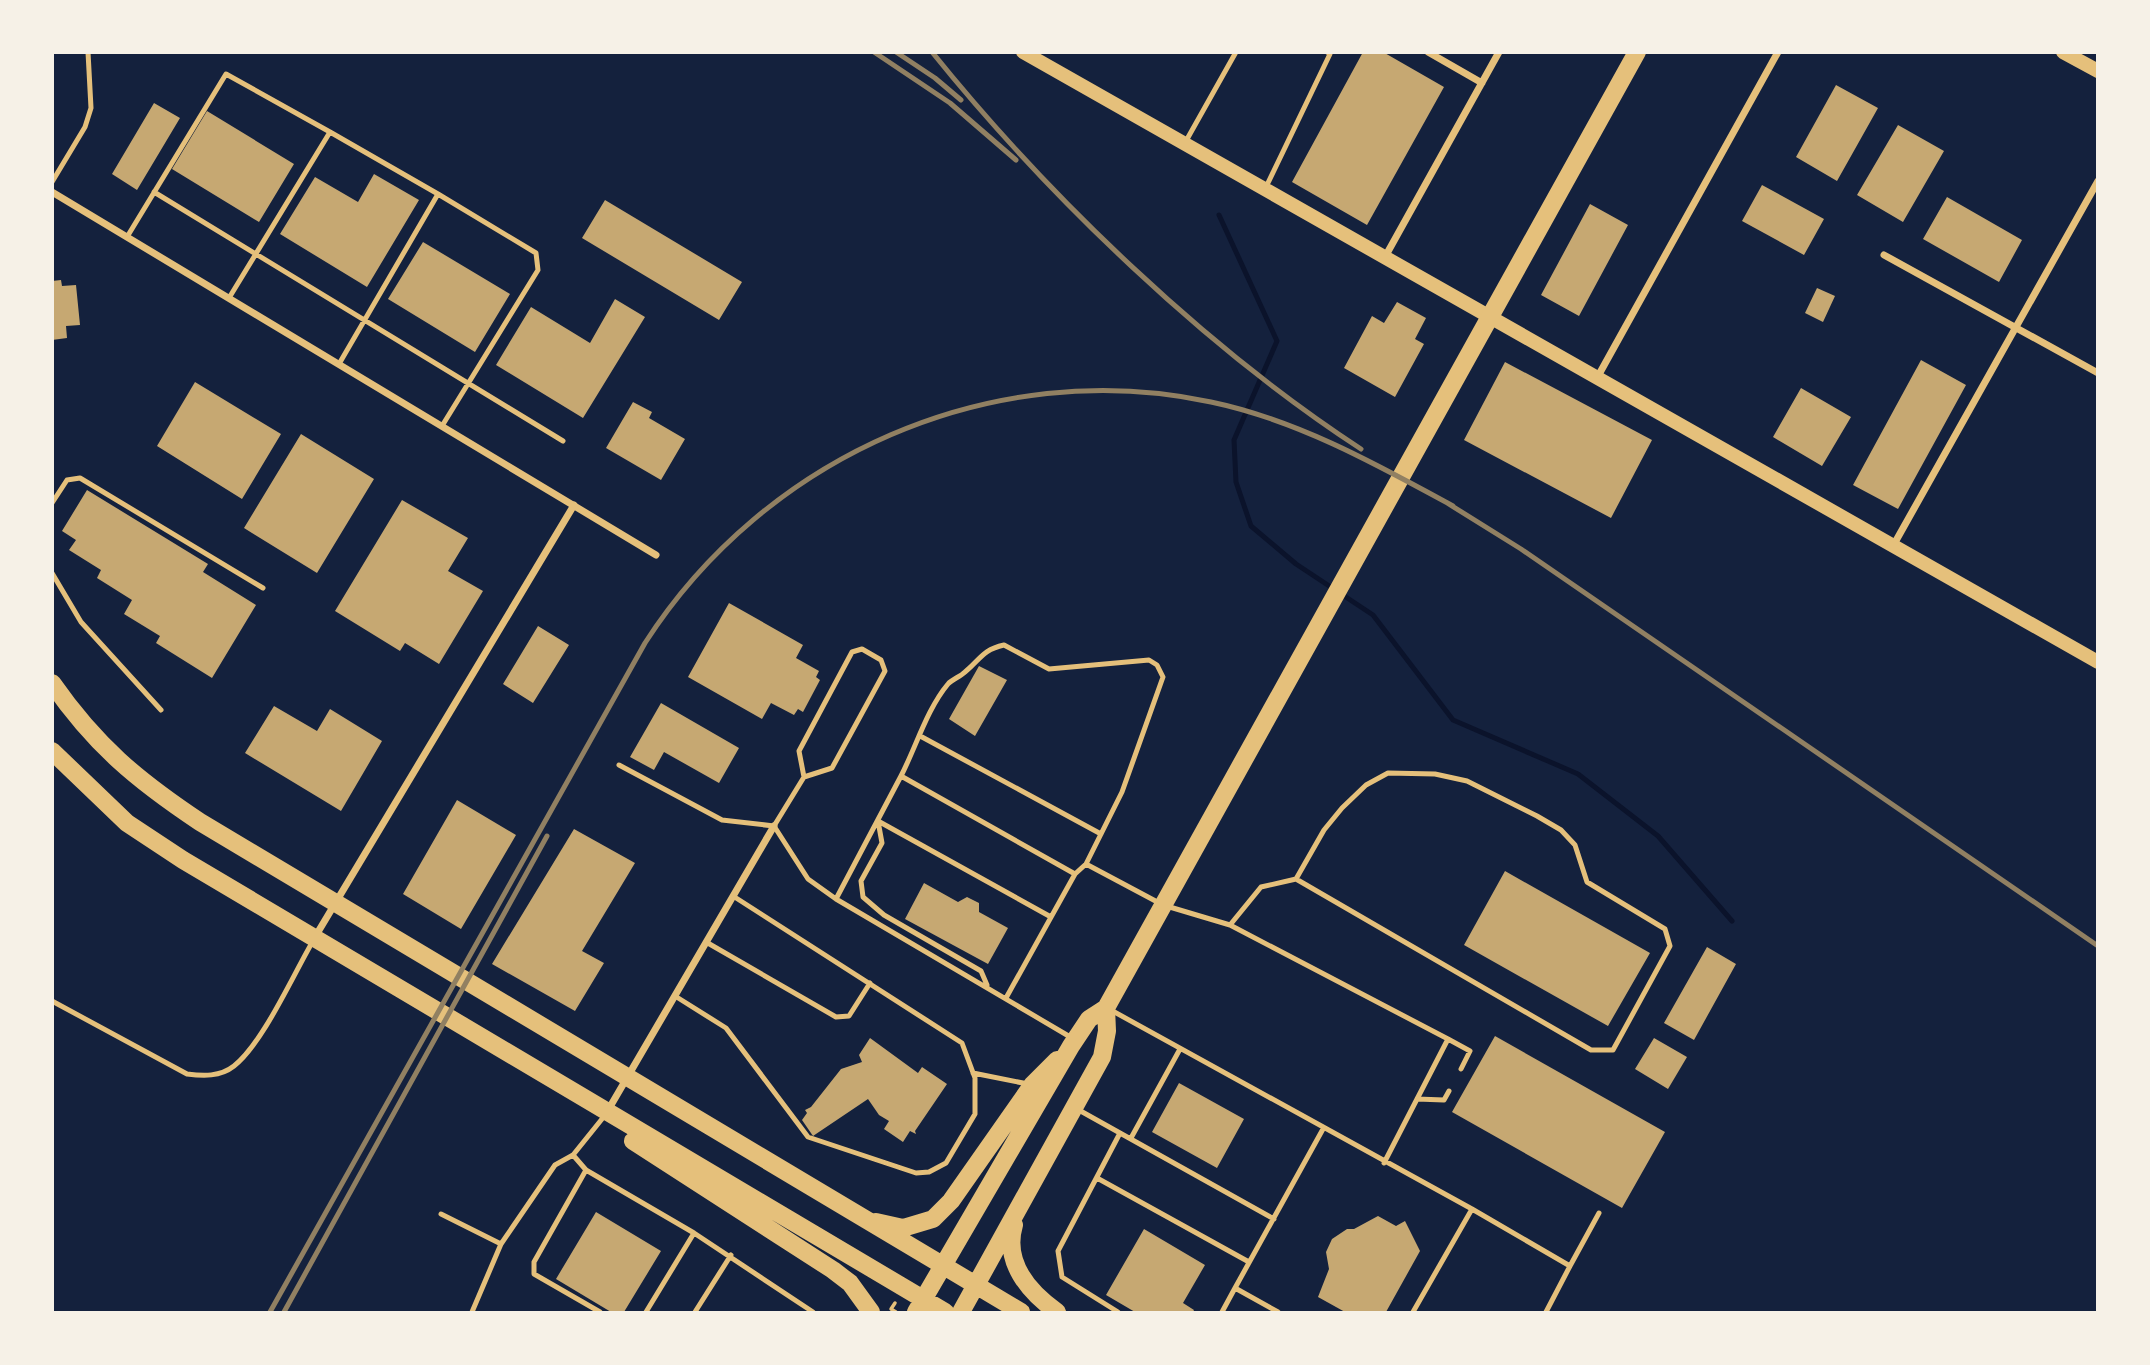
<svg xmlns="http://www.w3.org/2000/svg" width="2150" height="1365" font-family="Overpass,sans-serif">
  <rect width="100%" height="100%" fill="#14213d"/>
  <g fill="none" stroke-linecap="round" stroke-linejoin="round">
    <path stroke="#0b132b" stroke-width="5" d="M1219,215L1277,341L1234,440L1236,482L1251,526L1296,564L1373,615L1453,720L1578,774L1658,836L1732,921"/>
  </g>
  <path fill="#c6a872" d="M1363,52H1383L1444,87L1367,225L1292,182Z
    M1836,85L1878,108L1837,181L1796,157Z
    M154,103L180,118L137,190L112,174Z
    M207,111L294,164L259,222L172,169Z
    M1898,125L1944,151L1903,222L1857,195Z
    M374,174L419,200L367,287L280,234L315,177L358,202Z
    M1762,185L1824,219L1804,255L1742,221Z
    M1947,197L2022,240L1999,282L1923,239Z
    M605,200L742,282L719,320L582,238Z
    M1590,204L1628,225L1579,316L1541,295Z
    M423,242L510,294L475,352L388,299Z
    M61,280L62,286L76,285L80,325L66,326L67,338L52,340V281Z
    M1817,288L1835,296L1823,322L1805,313Z
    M615,299L645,317L583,418L496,365L531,307L590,343Z
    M1397,302L1426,318L1415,339L1424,344L1395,397L1344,368L1372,316L1384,323Z
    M1921,360L1966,385L1898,509L1853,485Z
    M1505,362L1652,440L1611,518L1464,440Z
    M195,382L281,434L242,499L157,446Z
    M1801,388L1851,417L1822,466L1773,437Z
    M633,402L652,412L649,418L685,439L661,480L606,448Z
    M301,434L374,479L317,573L244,528Z
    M87,490L208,564L203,572L256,605L212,678L156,643L160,636L124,614L132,600L97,578L101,570L69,550L76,540L62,531Z
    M402,500L468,538L448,571L483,591L439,664L405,643L400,651L335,611Z
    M729,603L803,645L796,658L819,671L816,677L820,680L803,712L798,709L794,715L771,703L762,719L688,677Z
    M538,626L569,645L533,703L503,684Z
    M979,666L1007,680L975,736L949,719Z
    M661,703L739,748L719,783L664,752L654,770L630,757Z
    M274,706L317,731L330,709L382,741L341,811L245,753Z
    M457,800L516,835L461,929L403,894Z
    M574,829L635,863L582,951L604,963L575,1011L492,964Z
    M1505,871L1650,953L1608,1026L1464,945Z
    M924,883L958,902L967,897L979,903V912L1008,928L988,964L905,919Z
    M1707,947L1736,964L1694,1040L1664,1023Z
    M1495,1036L1665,1132L1622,1208L1452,1112Z
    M870,1038L918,1073L922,1067L947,1084L915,1131L916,1134L910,1131L903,1142L884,1129L889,1121L879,1115L868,1099L813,1136L802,1120L807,1113L805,1110L811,1107L841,1069L862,1062L859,1055Z
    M1654,1038L1687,1057L1668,1089L1635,1069Z
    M1179,1083L1244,1119L1217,1168L1152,1132Z
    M596,1212L661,1251L624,1312H611L556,1279Z
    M1378,1216L1396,1226L1405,1221L1420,1251L1386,1312H1345L1318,1297L1329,1269L1326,1252L1332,1239L1347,1229H1354Z
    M1144,1229L1205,1265L1183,1303L1194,1310L1193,1312H1135L1106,1295Z"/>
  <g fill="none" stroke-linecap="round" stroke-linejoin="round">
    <path stroke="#e5c07b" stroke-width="3.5" d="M895,1303L891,1309L896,1312"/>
    <path stroke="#e5c07b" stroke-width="5" d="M330,132L438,194L339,364
      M1186,141L1236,52
      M52,182L85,127L91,108L88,52
      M1266,187L1330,54L1327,52
      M154,192L563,441
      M438,194L536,253L538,270L442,426
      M127,237L226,74L330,132L229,298
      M52,503L67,480L80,478L263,588
      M52,573L81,622L161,710
      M922,737L1101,834
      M619,765L722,820L774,826
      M901,776C916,747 927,709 948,684C952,679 960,677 965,672C981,659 982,650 1004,645L1049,669L1149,660L1157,665L1163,677L1122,792L1086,864
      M878,821L882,843L861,881L863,897L884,915L981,971L987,985
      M878,821L1051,917
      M774,826L808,879L836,899L901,776L1075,874L1086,864L1163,905L1230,925L1448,1039L1384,1163
      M774,826L804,777L832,768L885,671L881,660L862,649L852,652L799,751L804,777
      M836,899L1072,1038
      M1230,925L1261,887L1296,879L1591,1050H1613L1670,946L1665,929L1587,882L1575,845L1561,830L1537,816L1467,781L1435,774L1388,773L1366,785L1342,808L1324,830L1296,879
      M706,942L836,1017L849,1016L870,983
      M675,996L726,1028L808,1137L916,1173L929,1172L946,1163L975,1114V1078L962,1043L733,896
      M1006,998L1075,874
      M52,1001L187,1074C203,1076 220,1077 234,1066C263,1043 293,975 313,941
      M1109,1009L1472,1209L1413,1312
      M1448,1039L1470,1051L1461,1069
      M973,1073L1028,1084
      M1417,1099L1444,1100L1449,1091
      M1077,1109L1274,1219
      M1131,1138L1180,1049
      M573,1155L586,1170L694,1233L646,1312
      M586,1170L534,1262V1274L600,1312
      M1097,1178L1249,1262
      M1472,1209L1570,1266L1546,1312
      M441,1214L501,1244
      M694,1233L813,1312
      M1570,1266L1599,1213
      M472,1312L501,1244L555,1165L573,1155L606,1114
      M695,1312L731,1255
      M1118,1312L1062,1277L1058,1251L1120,1133
      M1222,1312L1235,1288
      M1278,1312L1235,1288L1323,1129"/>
    <path stroke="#e5c07b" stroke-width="7" d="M1428,52L1482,83
      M52,192L656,555
      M1884,255L2098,373
      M1385,257L1499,52
      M1597,378L1778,52
      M1893,546L2098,181
      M315,937L574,505
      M607,1112L774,826"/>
    <path stroke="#e5c07b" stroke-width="14" d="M1023,52L2098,662
      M2063,52L2098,71"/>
    <path stroke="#e5c07b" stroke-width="18" d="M52,683C96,746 137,780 200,822L1021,1312
      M52,751L127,823L183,860L945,1312
      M633,1141L833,1270L850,1283L871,1312
      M876,1222L903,1228L933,1219L951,1201L1033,1084L1057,1060
      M1014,1225C1003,1262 1029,1292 1057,1312
      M916,1312L1071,1046L1089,1019L1106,1008L1637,52
      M961,1312L1102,1057L1107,1031L1106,1008"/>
    <path stroke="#918062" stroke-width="5" d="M874,52L950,103L1016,160
      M896,52L935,78L961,100
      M932,52C1048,196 1206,348 1361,449
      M1444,501L1521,549L2098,946
      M270,1312L645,643C765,456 992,355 1211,402C1297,420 1376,464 1453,506
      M284,1312L547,836"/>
  </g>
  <rect width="2150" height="1365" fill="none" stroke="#f6f1e7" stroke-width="108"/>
</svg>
